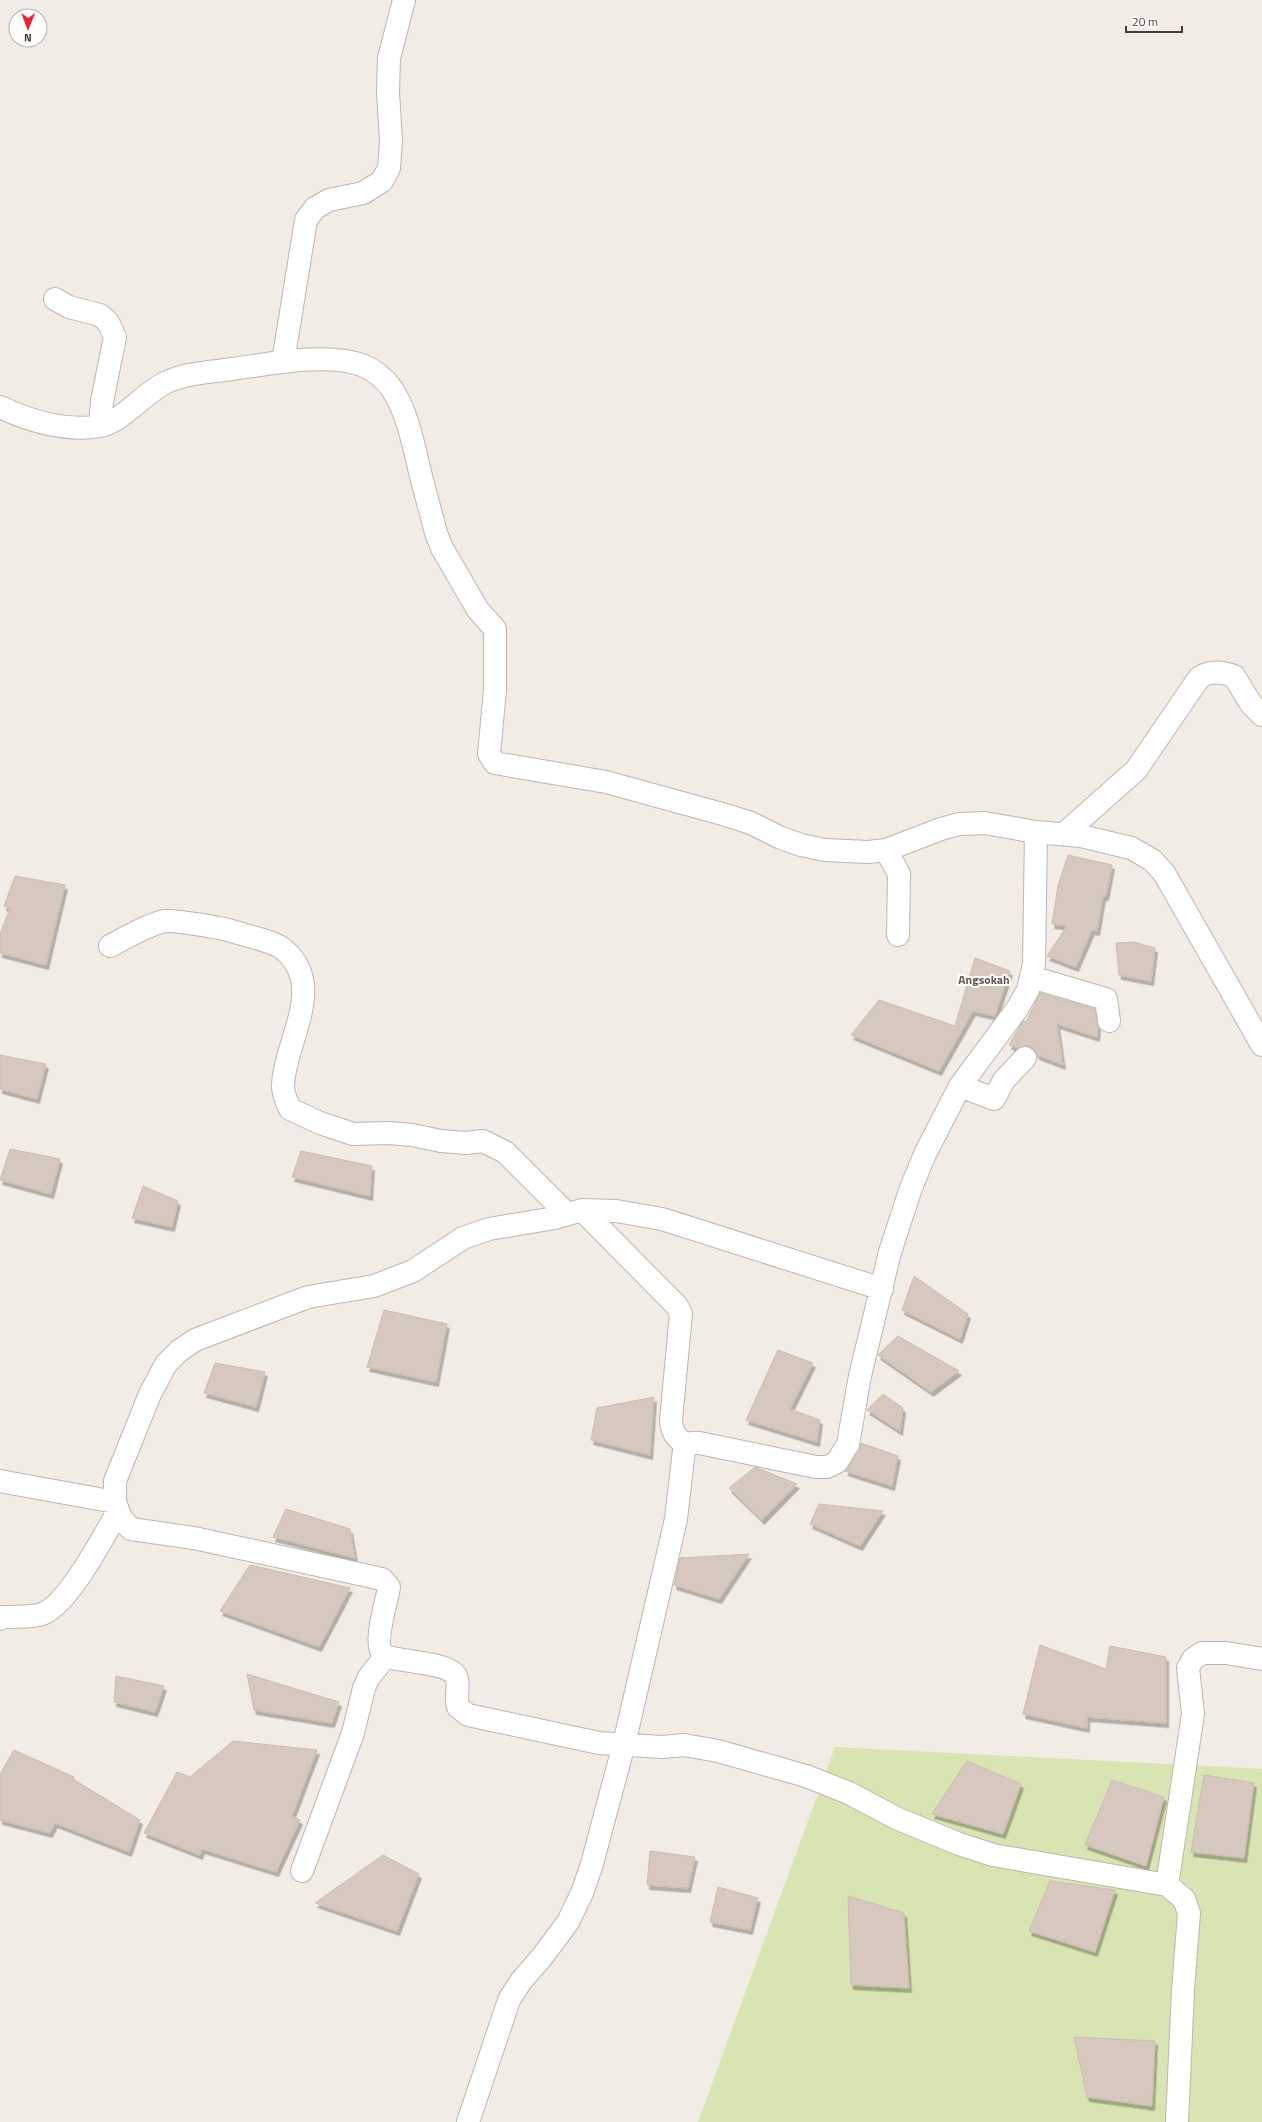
<svg xmlns="http://www.w3.org/2000/svg" width="1262" height="2122" font-family="'Titillium Web',sans-serif">
  <defs>
    <filter id="shadow"><feDropShadow dx="2.5" dy="4.5" stdDeviation="0" flood-color="#0004"/></filter>
  </defs>
  <rect width="100%" height="100%" fill="#f2ece6"/>
  <path fill="#d8e4b1" d="M835,1747L1262,1769V2122H698Z"/>
  <path fill="#d6c8bf" stroke="#cdbcb0" filter="url(#shadow)" d="M1068,855L1112,865L1106,896H1103L1097,931L1092,930L1076,967L1047,956L1067,926L1052,924L1058,886Z
    M15,876L65,885L46,965L0,953V934L10,908L4,906Z
    M1134,942L1155,948L1151,981L1119,975L1116,943Z
    M975,958L1010,971L995,1016L973,1011L939,1071L851,1035L879,1000L955,1026Z
    M1040,993L1095,1009L1098,1026L1097,1037L1057,1024L1063,1065L1037,1055L1034,1049L1028,1046L1018,1048L1009,1045L1023,1021L1026,1022Z
    M0,1055L46,1064L37,1099L0,1089Z
    M10,1149L60,1159L51,1194L0,1180Z
    M301,1151L372,1166L370,1196L292,1177Z
    M143,1186L178,1201L172,1227L132,1218Z
    M914,1276L968,1314L960,1339L902,1310Z
    M384,1310L447,1324L436,1382L367,1367Z
    M898,1336L959,1371L931,1392L878,1355Z
    M778,1350L813,1363L790,1409L820,1420L817,1442L746,1420Z
    M215,1363L265,1372L256,1407L204,1393Z
    M883,1394L903,1408L900,1431L867,1410Z
    M654,1397L650,1455L591,1440L597,1408Z
    M861,1443L898,1456L892,1486L845,1471L859,1451Z
    M755,1467L797,1484L762,1520L729,1488Z
    M819,1504L883,1511L860,1546L810,1524Z
    M286,1509L350,1529L355,1558L273,1537Z
    M749,1554L719,1599L674,1585L680,1558Z
    M250,1565L350,1588L319,1647L220,1611Z
    M1040,1645L1106,1669L1110,1646L1166,1657V1723L1087,1717V1728L1023,1714Z
    M247,1674L339,1702L332,1723L254,1710Z
    M116,1676L164,1686L155,1712L114,1702Z
    M233,1741L317,1750L292,1816L300,1820L276,1872L202,1849L200,1855L144,1833L177,1772L190,1777Z
    M14,1750L74,1777L73,1779L140,1820L129,1852L55,1823L50,1833L0,1820V1774Z
    M967,1761L1021,1784L1003,1834L932,1814Z
    M1204,1775L1254,1783L1244,1858L1191,1852Z
    M1112,1780L1164,1797L1146,1866L1085,1845Z
    M650,1851L695,1857L688,1888L647,1885Z
    M383,1855L419,1874L397,1931L315,1903Z
    M1050,1881L1115,1890L1095,1952L1029,1931Z
    M718,1887L758,1898L750,1930L710,1922Z
    M848,1896L904,1913L909,1988L851,1985Z
    M1074,2037L1155,2041L1152,2106L1087,2097Z"/>
  <g fill="none" stroke-linecap="round" stroke-linejoin="round">
    <g stroke="#c0b5ac" stroke-width="24">
      <path id="street" d="M55,299L69,307L100,315L108,322L115,337L102,401L100,426
        M283,362L306,220L315,208L329,200L363,193L382,181L389,168L391,141L388,92L389,58L404,0
        M0,407C30,421 66,432 100,426C122,422 144,393 165,383C185,373 210,372 233,369C269,364 327,352 362,365C374,370 385,379 392,389C408,414 413,443 420,472C425,492 431,513 436,533L442,548L478,610L495,629V690L489,754L495,763L606,782L726,815L751,823L781,838L801,845L825,850L868,852L886,850L941,829L959,824L985,823L1036,832L1081,836L1131,848L1152,860L1164,873L1262,1045
        M1064,834L1136,770L1199,678C1210,670 1222,672 1234,676L1251,704L1262,715
        M886,850L899,874L898,935
        M110,946C123,939 151,923 165,921C176,920 223,928 235,932C247,936 273,941 283,949C328,985 284,1042 283,1086C283,1095 287,1102 290,1109L320,1123L353,1134L389,1133L412,1135L441,1141L466,1143L483,1141L505,1152L567,1214
        M1031,977L1106,999L1109,1021
        M960,1086L994,1099L1004,1080L1025,1058
        M582,1210L677,1306L681,1314L671,1420C672,1433 676,1438 687,1445
        M0,1481L115,1502V1481L150,1394L166,1364L179,1351L195,1340L308,1297L374,1286L413,1271L463,1238L489,1229L555,1218L582,1210L616,1211L662,1219L882,1289
        M115,1502L121,1518L131,1529L194,1538L382,1579L389,1587C387,1601 373,1643 383,1654C385,1657 389,1657 392,1658C405,1661 450,1664 456,1676C460,1684 455,1698 458,1707L468,1715L599,1743L662,1747L684,1745L718,1751L806,1776L849,1793L896,1818L959,1844L993,1855L1167,1885
        M0,1619L2,1617C15,1616 30,1618 42,1614C68,1605 104,1536 118,1511
        M302,1871L353,1733L364,1688L369,1677L386,1656
        M468,2122L509,2000L521,1981L542,1957L568,1922L582,1893L592,1864L624,1744L676,1519L684,1450C688,1443 691,1442 699,1443L816,1467H827L837,1462L848,1444L860,1376L890,1252L911,1188L925,1154L960,1086L1017,1009L1028,990L1034,964L1036,832
        M1177,2122L1183,1990L1189,1913L1184,1899L1167,1885L1193,1714L1188,1668L1193,1659L1202,1653H1226L1262,1659"/>
    </g>
    <use href="#street" stroke="#fff" stroke-width="22"/>
  </g>
  <g text-anchor="middle" dominant-baseline="central" stroke-width="4" stroke-linejoin="round" paint-order="stroke">
    <g font-size="12" font-weight="bold" fill="#67574e" stroke="#fff">
      <text x="984" y="979">Angsokah</text>
    </g>
  </g>
  <g transform="translate(28 28) rotate(181)"><circle r="19" fill="#ffffff" stroke="#b5b1af"/>
  <path d="M0-3L7 15L0 10L-7 15Z" fill="#ee212c"/>
  <text y="-6" font-size="11" font-weight="bold" text-anchor="middle" fill="#453c36">N</text>
  </g>
  <path d="M1126 26v6h56v-6" fill="none" stroke="#453c36" stroke-width="2"/>
  <text x="1132" y="26" font-size="12" fill="#453c36" stroke="#ffffff" stroke-width="3" paint-order="stroke">20 m</text>
</svg>
